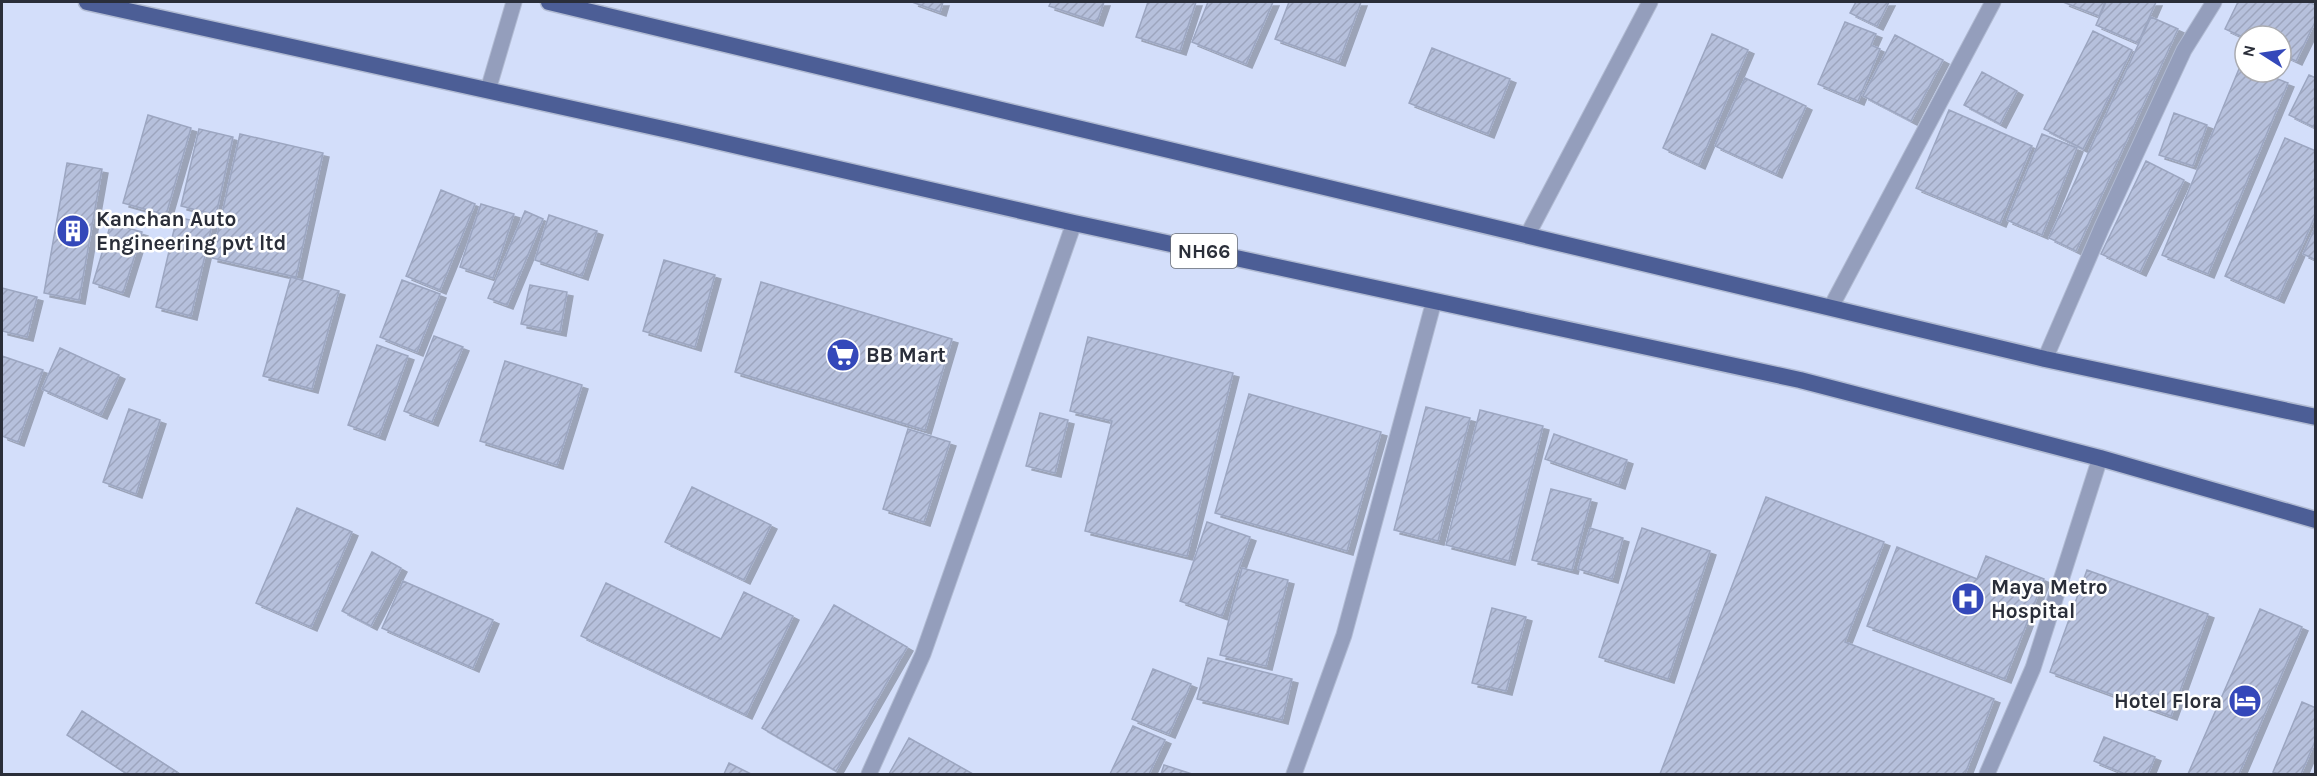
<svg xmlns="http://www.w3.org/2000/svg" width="2317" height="776" font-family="Karla,sans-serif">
  <defs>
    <pattern id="building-hatch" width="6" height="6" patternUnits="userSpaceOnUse" patternTransform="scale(1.5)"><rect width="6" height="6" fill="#b6c0dc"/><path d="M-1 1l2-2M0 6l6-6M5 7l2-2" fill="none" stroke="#9da5be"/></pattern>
    <filter id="shadow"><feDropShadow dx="6" dy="4" stdDeviation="0" flood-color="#0004"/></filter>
  </defs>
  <rect width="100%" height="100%" fill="#d3defa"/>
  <path fill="url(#building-hatch)" stroke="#9ca6c1" stroke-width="1.5" filter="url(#shadow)" d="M912,2H943L940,12Z
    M1051,2H1104L1097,22L1049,6Z
    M1148,2H1196L1180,51L1136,37Z
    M1208,2H1273L1246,64L1192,42Z
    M1289,2H1361L1339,62L1275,39Z
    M1856,2H1889L1877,26L1850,13Z
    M2063,2H2105L2099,16Z
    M2106,2H2156L2138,43L2096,25Z
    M2238,2H2308L2316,5V20L2296,61L2281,54V36H2245V38L2225,29Z
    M2151,17L2178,29L2076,251L2049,238Z
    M1845,22L1876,34L1871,45L1880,49L1858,101L1818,84Z
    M2093,31L2132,50L2083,149L2044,129Z
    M1712,34L1748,50L1699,165L1663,148Z
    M1895,35L1943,60L1911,121L1863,96Z
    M1432,48L1510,79L1488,134L1409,103Z
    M2241,64L2245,66V72H2260L2288,83L2208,274L2162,255Z
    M1982,72L2017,91L2000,124L1964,105Z
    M2309,75L2316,78V128L2289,115Z
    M1745,78L1806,106L1776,174L1715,146Z
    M1949,110L2032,146L2000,223L1916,188Z
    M2174,113L2207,125L2193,166L2159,155Z
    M148,115L191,128L166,215L123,203Z
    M199,129L233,137L216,215L181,206Z
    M240,134L323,153L296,277L212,258Z
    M2042,134L2077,148L2042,235L2007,220Z
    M2285,138L2316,151V214L2278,299L2225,276Z
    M2146,161L2184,180L2140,272L2101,254Z
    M67,163L102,169L79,300L44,293Z
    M441,190L475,204L440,290L406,276Z
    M481,204L514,214L493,278L460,267Z
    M525,211L543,219L507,305L488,298Z
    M549,215L597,231L582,276L535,260Z
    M177,217L212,225L191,316L156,307Z
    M111,223L142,232L123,293L93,283Z
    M2316,226V260L2303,254Z
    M664,260L715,275L695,347L643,331Z
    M291,277L339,291L312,389L263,376Z
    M402,280L440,294L417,352L380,337Z
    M761,282L952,339L925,430L735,372Z
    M530,285L567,292L560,332L521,324Z
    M2,288L37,297L27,337L2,331Z
    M434,336L463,347L432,422L404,411Z
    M1088,337L1233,373L1187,556L1085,531L1112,421L1070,411Z
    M377,345L408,356L379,436L348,425Z
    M60,348L119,375L101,415L42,389Z
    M2,356L43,370L18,442L2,436Z
    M505,361L582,385L557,465L480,441Z
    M1249,394L1381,432L1347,551L1215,513Z
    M1426,407L1470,418L1438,541L1394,530Z
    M129,409L160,420L136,494L103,482Z
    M1480,410L1543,426L1509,561L1446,545Z
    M1040,413L1068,420L1055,473L1026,466Z
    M908,429L950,442L924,522L883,509Z
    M1554,434L1627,460L1619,485L1545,459Z
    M692,487L771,525L744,580L665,542Z
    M1551,489L1591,499L1572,570L1532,560Z
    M1766,497L1884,542L1845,642L1994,699L1965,774H1660Z
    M297,508L352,532L311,627L256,603Z
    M1207,522L1250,537L1222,616L1180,601Z
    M1590,528L1623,538L1612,579L1578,569Z
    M1642,528L1710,551L1668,679L1599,657Z
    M1897,547L1977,579L1986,556L2044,579L2005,679L1867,626Z
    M372,552L401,568L371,626L342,611Z
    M1242,568L1288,580L1266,666L1220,655Z
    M2087,570L2208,614L2171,716L2050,672Z
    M403,581L493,620L473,668L382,628Z
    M606,583L721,639L744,592L793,616L746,715L581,636Z
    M834,605L907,647L836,771L762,728Z
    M1492,608L1526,617L1506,691L1472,683Z
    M2260,609L2302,627L2239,774H2188Z
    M1208,658L1292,679L1282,720L1197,699Z
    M1153,669L1191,684L1169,734L1132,719Z
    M2302,702L2316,708V739L2301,774H2279L2273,772Z
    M82,711L177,772L176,774H127L67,735Z
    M1133,726L1165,740L1149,774H1110Z
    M2104,737L2155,757L2148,774H2125L2094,761Z
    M909,738L973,774H889Z
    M729,763L751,774H724Z
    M1164,765L1192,774H1161Z"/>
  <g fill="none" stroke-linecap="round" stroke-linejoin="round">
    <g stroke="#b1bbd3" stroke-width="17">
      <path id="service" d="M1987,774L2033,668L2100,458"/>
    </g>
    <g stroke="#b1bbd3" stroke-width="17">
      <path id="minor" d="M1528,234L1650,2
        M1831,307L1993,2
        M2045,359L2102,227L2184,50L2214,2
        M869,774L923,654L1074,223
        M1294,774L1344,635L1434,301"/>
    </g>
    <g stroke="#b1bbd3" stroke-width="17">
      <path id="tertiary" d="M488,90L514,2"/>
    </g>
    <g stroke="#b1bbd3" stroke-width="19">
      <path id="trunk" d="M87,2L677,132L1074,223L1800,380L2100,458L2316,520
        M549,2L2045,359L2316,417"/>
    </g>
    <use href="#service" stroke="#949ebc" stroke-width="15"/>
    <use href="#minor" stroke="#949ebc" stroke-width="15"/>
    <use href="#tertiary" stroke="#949ebc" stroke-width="15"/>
    <use href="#trunk" stroke="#4c5e96" stroke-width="16"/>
  </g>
  <defs>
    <g id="building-disc" transform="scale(1.725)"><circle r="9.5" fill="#3448ba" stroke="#fff"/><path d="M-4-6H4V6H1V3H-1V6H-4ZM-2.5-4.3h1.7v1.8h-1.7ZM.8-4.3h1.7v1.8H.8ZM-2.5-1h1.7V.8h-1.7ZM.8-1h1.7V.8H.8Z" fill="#fff"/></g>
    <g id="supermarket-disc" transform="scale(1.725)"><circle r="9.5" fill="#3448ba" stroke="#fff"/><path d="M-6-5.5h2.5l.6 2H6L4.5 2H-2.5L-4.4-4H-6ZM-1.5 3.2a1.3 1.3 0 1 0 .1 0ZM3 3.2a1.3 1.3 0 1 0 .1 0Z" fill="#fff"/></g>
    <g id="hospital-disc" transform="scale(1.725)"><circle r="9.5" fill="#3448ba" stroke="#fff"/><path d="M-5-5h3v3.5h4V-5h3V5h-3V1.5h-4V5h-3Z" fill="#fff"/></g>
    <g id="hotel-disc" transform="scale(1.725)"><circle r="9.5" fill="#3448ba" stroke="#fff"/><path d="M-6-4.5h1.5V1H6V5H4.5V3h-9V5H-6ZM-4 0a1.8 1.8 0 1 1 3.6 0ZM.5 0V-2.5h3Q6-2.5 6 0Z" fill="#fff"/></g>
  </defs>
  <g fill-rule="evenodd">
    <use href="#building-disc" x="73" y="231"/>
    <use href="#supermarket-disc" x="843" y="355"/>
    <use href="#hospital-disc" x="1968" y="599"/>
    <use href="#hotel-disc" x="2245" y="701"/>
  </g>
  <g text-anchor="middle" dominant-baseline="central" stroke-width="5" stroke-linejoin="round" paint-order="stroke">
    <rect fill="#fff" stroke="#6a6d74" stroke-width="1.5" x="1171" y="234" width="66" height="34" rx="4.5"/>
    <g font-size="20" font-weight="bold" fill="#2a2e39">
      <text x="1204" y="251">NH66</text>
    </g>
    <g font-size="21" font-weight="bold" fill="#2a2e39" stroke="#fff" text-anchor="start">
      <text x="96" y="219">Kanchan Auto<tspan x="96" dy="24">Engineering pvt ltd</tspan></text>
      <text x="866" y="355">BB Mart</text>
      <text x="1991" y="587">Maya Metro<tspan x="1991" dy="24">Hospital</tspan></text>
      <text x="2222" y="701" text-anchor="end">Hotel Flora</text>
    </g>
  </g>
  <rect width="2317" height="776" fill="none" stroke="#2a2e39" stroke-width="6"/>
  <g transform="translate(2263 54) rotate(282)"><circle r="28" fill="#ffffff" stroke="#aaabb0" stroke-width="1.5"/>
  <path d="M0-4.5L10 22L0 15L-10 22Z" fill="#3448ba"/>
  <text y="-9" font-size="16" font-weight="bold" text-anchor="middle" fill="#2a2e39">N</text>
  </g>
</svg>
